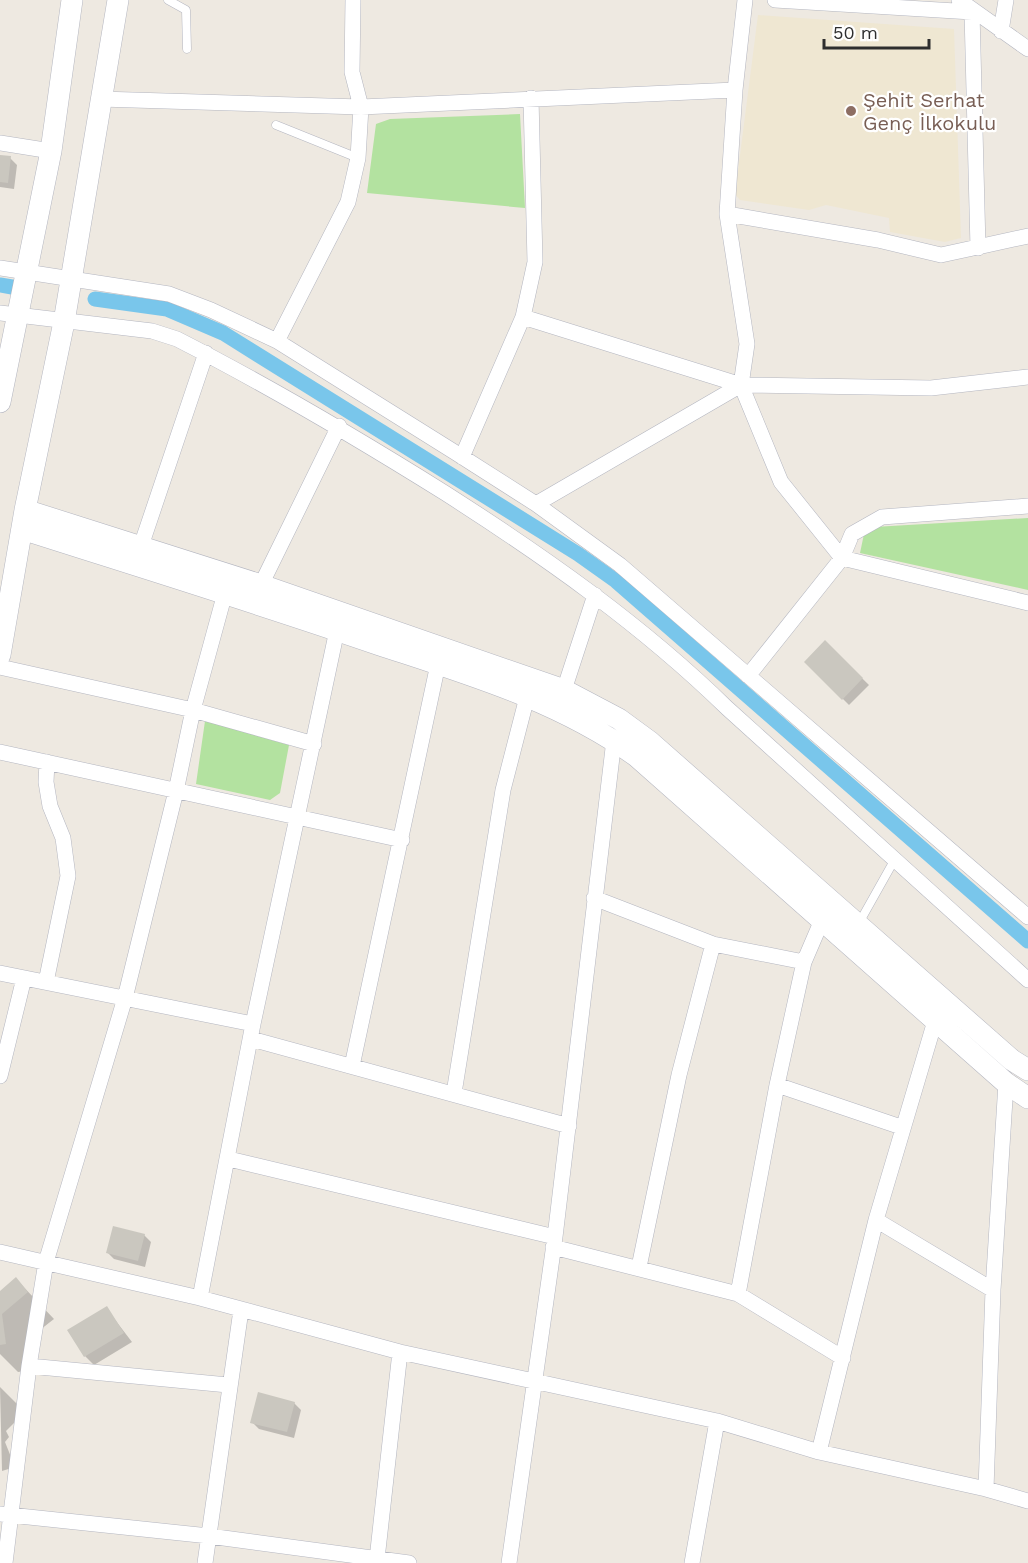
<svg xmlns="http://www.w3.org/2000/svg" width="1028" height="1563" font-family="'Work Sans',sans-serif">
  <rect width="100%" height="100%" fill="#eee9e1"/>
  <path fill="#efe7d2" d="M758,15L954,29L961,238L945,242L890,232L889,218L826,205L809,210L740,200L735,194Z"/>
  <path fill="#b3e2a0" d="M520,114L525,208L367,193L376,124L390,119Z
    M1028,518V590L860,553L864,534L874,527Z
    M205,721L289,745L280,793L270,800L196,784Z"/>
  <path fill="#0003" d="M0,157L10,158L17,165L14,189L0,187Z
    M825,642L869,685L849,705L806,662Z
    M144,1235L151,1242L145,1267L114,1259L108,1253Z
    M16,1279L54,1319L27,1340L32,1370L18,1372L0,1354V1292Z
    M106,1308L132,1342L94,1365L85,1356Z
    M0,1387L25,1412L6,1431L9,1437L5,1442L15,1467L2,1471Z
    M294,1403L301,1410L294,1438L259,1429L252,1422Z"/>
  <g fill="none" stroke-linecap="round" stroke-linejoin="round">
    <path stroke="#79c6eb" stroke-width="15" d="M0,285L12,287
      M95,299L167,309L223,333L578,554L616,581L1028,941"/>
  </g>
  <path fill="#cac7bf" d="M0,155L11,156L8,183L0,182Z
    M825,640L863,678L842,700L804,662Z
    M113,1226L145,1234L138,1261L106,1253Z
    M16,1277L28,1292L2,1314L6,1344L0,1345V1291Z
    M107,1306L124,1333L84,1357L67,1330Z
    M258,1392L295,1402L287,1432L250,1423Z"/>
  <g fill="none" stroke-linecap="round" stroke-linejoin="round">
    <g stroke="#b4b6c0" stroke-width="9">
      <path id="lane" d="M168,0L186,10L187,49
        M276,125L358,158
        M859,923L895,859"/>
    </g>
    <g stroke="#b4b6c0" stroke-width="16">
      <path id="street" d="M745,0L735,90L727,214L747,344L741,385L781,482L842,558L852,534L882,517L1028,506
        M775,0L972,12L978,248
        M959,0L1028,49
        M1001,31L1006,0
        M100,99L361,107L735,90
        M0,143L51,151
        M727,214L878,240L941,255L1028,236
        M0,268L169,294L211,310L277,341L456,453L536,504L620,565L1028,917
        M0,313L152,331L177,339C269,386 357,438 445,493C545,557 642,625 727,708L1028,980
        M523,317L741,385
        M277,341L348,202L358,158L361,107L352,72L353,0
        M462,457L523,317L535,262L531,98
        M536,504L741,385L931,388L1028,377
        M141,546L206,353
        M261,585L339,426
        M0,667L193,710L314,744
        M748,676L842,558L1028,603
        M564,690L595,595
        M0,752L402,840
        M594,898L713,944L804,962
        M0,973L253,1024
        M46,982L68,876L63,838L50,806L46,782L47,762
        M251,1039L569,1126
        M352,1066L438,664
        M0,1076L24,978
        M777,1085L901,1127
        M454,1093L503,790L527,697
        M229,1159L555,1237
        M876,1220L993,1290
        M553,1247L738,1294L843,1358
        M0,1252L200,1298L400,1352L717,1421L819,1452L986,1489L1028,1501
        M639,1267L679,1075L713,944
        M738,1294L777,1085L804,962L822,920
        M200,1298L253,1024L337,630
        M29,1366L228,1385
        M819,1452L876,1220L935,1021
        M986,1489L993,1290L1006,1083
        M0,1514L209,1536L409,1563
        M377,1559L400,1352
        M5,1563L29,1366L46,1262L125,998L176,791L193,710L225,593
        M205,1563L241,1310
        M509,1563L555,1237L614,740
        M692,1563L717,1421"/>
    </g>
    <g stroke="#b4b6c0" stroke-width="22">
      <path id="secondary" d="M0,402L51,151L72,0
        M25,510L261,585L564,690L619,719L649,741L1012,1060L1028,1070
        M22,529C141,567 261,604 380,645C468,674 560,701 636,756L1006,1083L1028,1098
        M0,655L25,510L64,322L118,0"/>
    </g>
    <use href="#lane" stroke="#fff" stroke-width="8"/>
    <use href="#street" stroke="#fff" stroke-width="15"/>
    <use href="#secondary" stroke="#fff" stroke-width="21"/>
  </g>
  <circle fill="#8d6e63" stroke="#fff" stroke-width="2" cx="851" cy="111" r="6"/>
  <g text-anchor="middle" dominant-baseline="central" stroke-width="4.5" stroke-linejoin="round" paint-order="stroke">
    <g font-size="20" fill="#785e54" stroke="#fff" text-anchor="start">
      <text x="863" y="100">Şehit Serhat<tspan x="863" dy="23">Genç İlkokulu</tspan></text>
    </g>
  </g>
  <path d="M824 39v9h105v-9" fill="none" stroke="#2e2e2e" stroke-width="3"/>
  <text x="833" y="39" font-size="18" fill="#2e2e2e" stroke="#ffffff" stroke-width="4.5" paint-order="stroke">50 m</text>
</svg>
